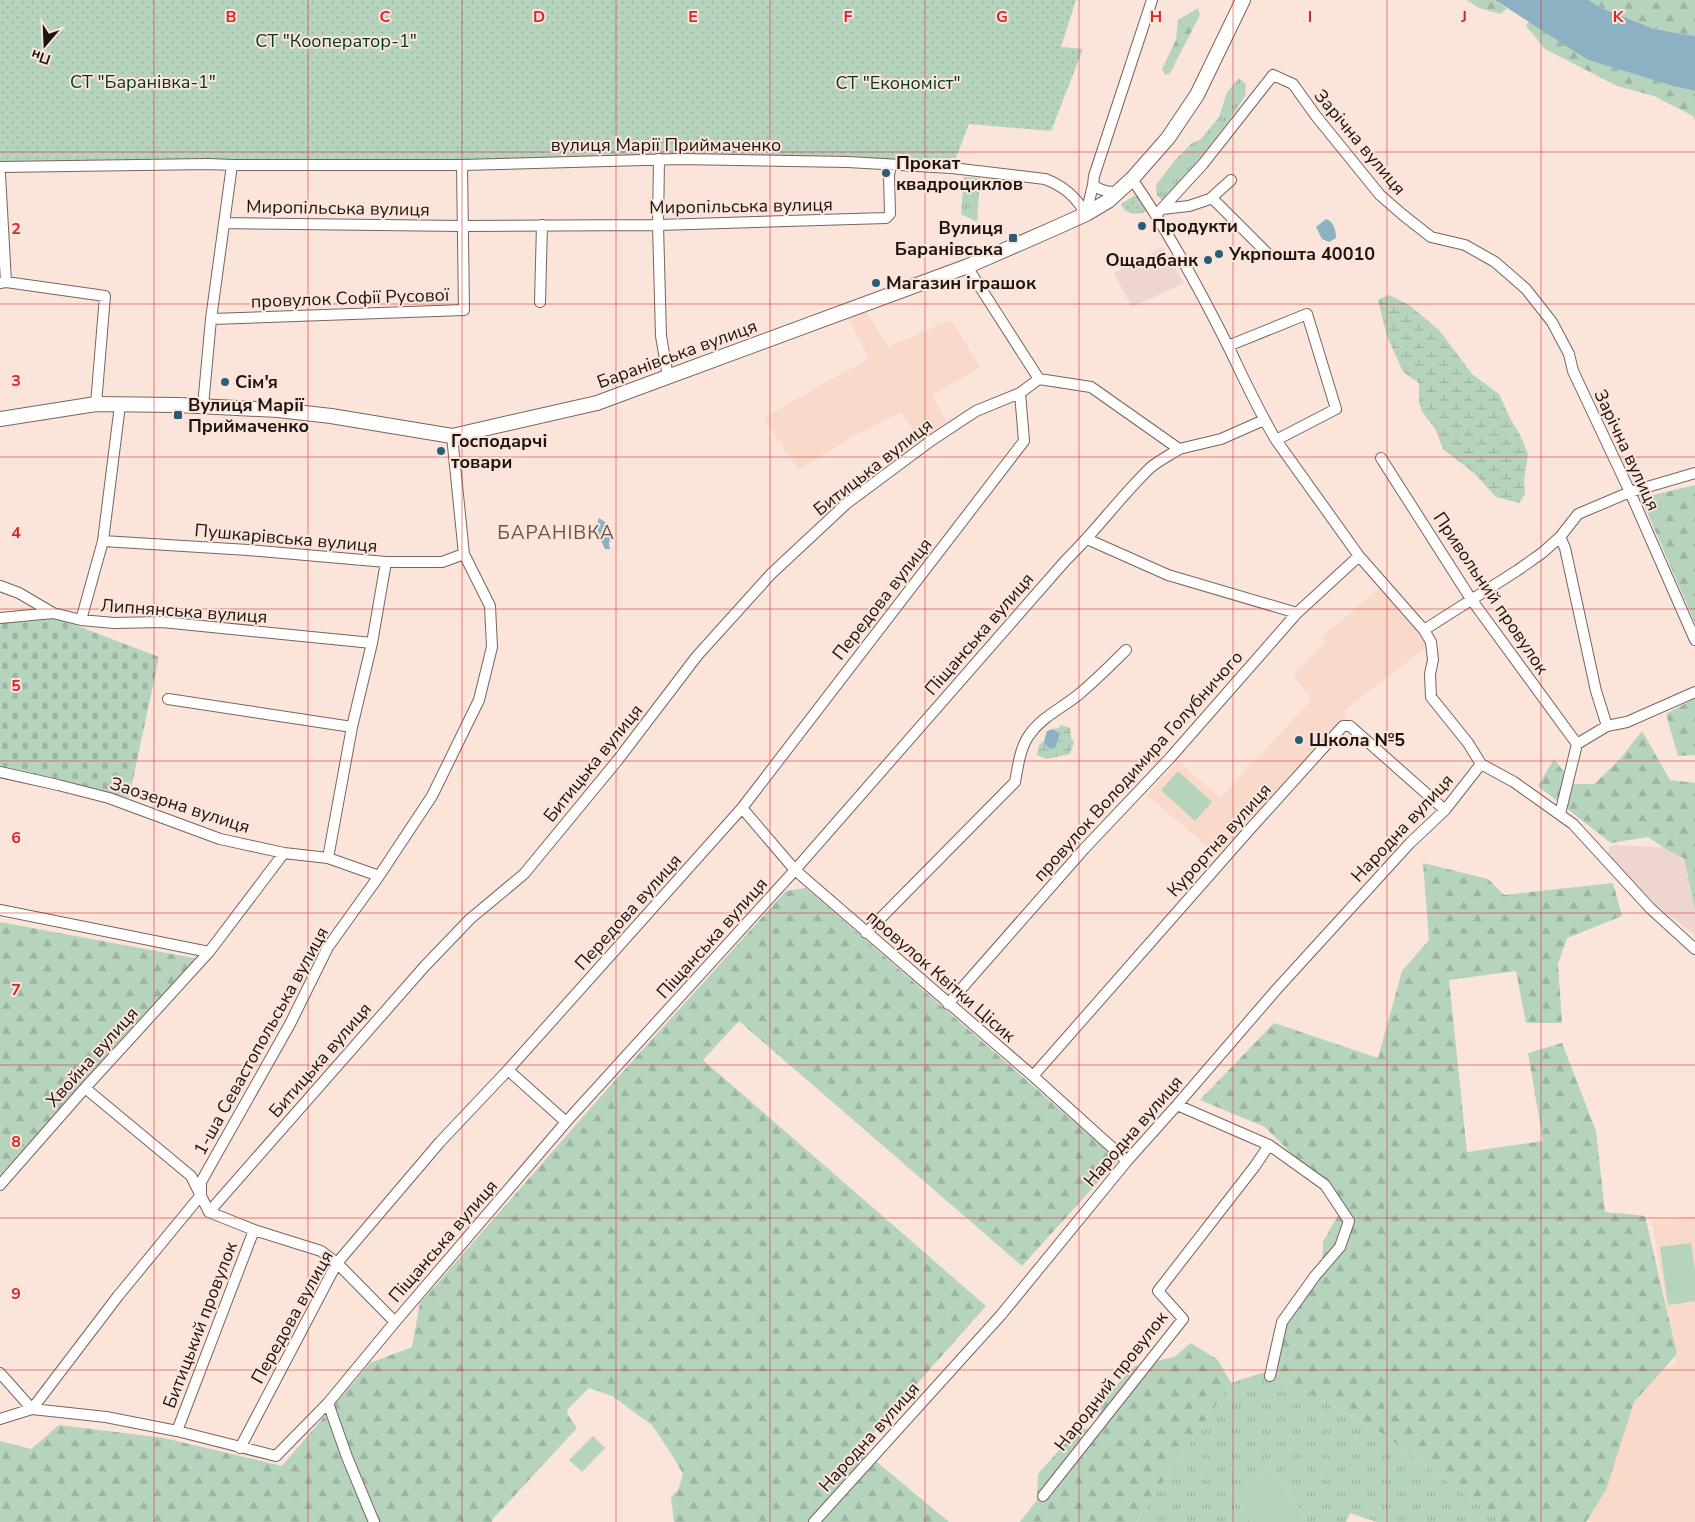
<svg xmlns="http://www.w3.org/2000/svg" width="1695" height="1522" font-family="'Nunito Sans',sans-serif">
  <defs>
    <pattern id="grass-tufts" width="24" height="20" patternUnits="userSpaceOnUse" patternTransform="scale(1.25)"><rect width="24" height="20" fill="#b6d3be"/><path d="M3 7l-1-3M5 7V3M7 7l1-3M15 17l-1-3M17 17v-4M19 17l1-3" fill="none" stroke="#9cb4a2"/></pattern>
    <pattern id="forest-firs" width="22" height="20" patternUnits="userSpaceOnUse" patternTransform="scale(1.25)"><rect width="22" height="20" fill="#b6d3be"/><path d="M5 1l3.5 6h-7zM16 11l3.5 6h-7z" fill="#9cb4a2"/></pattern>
    <pattern id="wetland-marsh" width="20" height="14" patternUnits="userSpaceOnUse" patternTransform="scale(1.25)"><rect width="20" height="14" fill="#b6d3be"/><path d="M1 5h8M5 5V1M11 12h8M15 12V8" fill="none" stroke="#9cb4a2"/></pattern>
    <pattern id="cemetery-stones" width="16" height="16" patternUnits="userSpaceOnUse" patternTransform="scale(1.25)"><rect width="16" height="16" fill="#b6d3be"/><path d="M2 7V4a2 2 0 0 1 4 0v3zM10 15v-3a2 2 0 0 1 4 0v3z" fill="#9cb4a2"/></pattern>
    <pattern id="garden-dots" width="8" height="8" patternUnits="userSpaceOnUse" patternTransform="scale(1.25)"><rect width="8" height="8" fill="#b6d3be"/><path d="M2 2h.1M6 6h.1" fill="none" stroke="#9cb4a2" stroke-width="1.8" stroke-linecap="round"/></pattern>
  </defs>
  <rect width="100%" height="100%" fill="#fbe4d9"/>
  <path fill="#f8d9ca" d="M866,310L888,347L951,320L980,367L932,395L947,422L922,443L901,412L856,435L798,470L764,418L802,396L869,359L847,316Z
    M1383,585L1428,646L1343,711L1348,715L1217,855L1147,795L1178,761L1220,798L1312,699L1293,676L1326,642L1322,637Z
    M1695,1216V1522H1590L1579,1510L1633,1385L1676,1363L1652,1221Z"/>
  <path fill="#efd5cf" d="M1163,247L1184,283L1132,307L1114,273Z
    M1611,845L1679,848L1695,850V935L1654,903L1607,855Z"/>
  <path fill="url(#grass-tufts)" d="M1239,78L1246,84L1245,96L1228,122L1167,200L1162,201L1157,195L1156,185L1175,160L1192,143L1200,140L1219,117L1227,92Z
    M964,177L980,178L977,222L961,214Z
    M1274,1369L1288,1382L1380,1432L1502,1522H1377L1350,1513L1346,1522H1307L1272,1467L1231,1492L1250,1522H1136L1231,1383Z"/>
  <path fill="url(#forest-firs)" d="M1467,0H1495L1507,9L1500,14L1479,8Z
    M1589,0H1695V36L1654,29L1599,7Z
    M1198,8L1200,15L1170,73L1165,75L1162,69L1176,40L1178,20Z
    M1529,21L1588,60L1673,86L1695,91V120L1693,116L1654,96L1617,86L1545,49L1526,26Z
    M1695,485V623L1641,498Z
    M1695,698V755L1678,756L1666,714Z
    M1642,731L1670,780L1695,783V909L1684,858L1669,851L1648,837L1611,843L1538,786L1554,759L1573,784H1594L1620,759Z
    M1423,863L1488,879L1504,895L1613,883L1622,916L1567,938L1558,964L1562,1023H1526L1516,971L1449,980L1467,1152L1543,1141L1528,1053L1562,1043L1596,1131L1605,1212L1645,1216L1677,1354L1634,1402L1606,1490L1586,1522H1502L1380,1432L1288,1382L1274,1369L1285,1323L1322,1273L1323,1242L1343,1206L1265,1127L1200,1100L1274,1023L1378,1058L1402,971L1429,940Z
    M806,888L1118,1160L1022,1266L739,1021L703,1060L986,1306L860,1448L949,1522H674L671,1497L678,1490L683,1474L674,1458L652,1425L612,1396L589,1388L567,1410L568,1415L577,1428L492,1520V1522H0V1441L31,1449L59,1425L164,1438L282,1466L370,1363L412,1347L420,1303L609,1087L786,891Z
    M0,922L199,959L0,1179Z
    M1191,1343L1218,1360L1231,1383L1136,1522H1020L1037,1500L1038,1474L1077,1430L1095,1427L1102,1400L1135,1366L1174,1357Z"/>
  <path fill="url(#wetland-marsh)" d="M1389,295L1409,305L1439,330L1472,374L1499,394L1511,420L1521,437L1528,454L1524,480L1525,494L1519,503L1496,497L1474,473L1443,449L1435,428L1422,412L1419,402V383L1403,372L1387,336L1378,300Z
    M1061,725L1070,728L1071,738L1074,742L1070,754L1047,759L1037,755L1039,745L1044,741L1045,745L1050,748L1058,732L1053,729L1058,728Z"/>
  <path fill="url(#cemetery-stones)" d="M54,617L159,657L129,798L0,767V622Z"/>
  <path fill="#b6d3be" d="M1178,771L1212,802L1195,821L1161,790Z
    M1691,1243L1695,1271V1301L1668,1305L1660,1247Z
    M593,1436L605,1448L582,1472L569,1460Z
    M1272,1467L1307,1522H1250L1231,1492Z"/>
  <path fill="url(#garden-dots)" d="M0,0H1076L1061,47L1083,49L1051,131L969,124L952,168L848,162L0,167Z
    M1135,195L1139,197L1147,211C1139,215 1133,214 1125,211L1121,204Z"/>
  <path fill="#8cb1c2" d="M1495,0H1589L1599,7L1654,29L1695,36V91L1673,86L1588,60Z
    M1326,219C1334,222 1336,230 1336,238L1329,242L1322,239L1316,227Z
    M599,518L605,522L612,534L609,543L610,549H605C600,539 595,528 599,518Z
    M1053,729L1060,734L1055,748L1051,749L1045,745L1044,741L1047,731Z"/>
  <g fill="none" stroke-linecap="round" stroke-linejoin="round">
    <g stroke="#79655b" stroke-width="12">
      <path id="minor" d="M659,159L658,225L661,336L668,377
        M0,167L209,164L232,165H462L681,159L848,162L952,168L1045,179C1064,186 1076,197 1086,214
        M0,174L6,282
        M1132,179C1169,232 1200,290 1229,348C1244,379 1258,410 1276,440L1359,556L1424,630L1431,642L1433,660L1430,674L1431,697L1468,743L1481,764L1514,782L1573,824L1650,908L1695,949
        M1118,192C1108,192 1101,191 1093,185L1094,176L1152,0
        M1212,198L1269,255
        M1162,209L1189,206L1210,199L1231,180
        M1086,214L1093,185
        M1157,214L1203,164L1273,75L1293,84L1316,116L1380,195L1403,215L1431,237L1465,245L1495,262L1526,289L1552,322L1569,354L1573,371L1630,492L1695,640
        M224,223L462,226L658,225L886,218L890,214L889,175L891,165
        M968,266L971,273L1039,379L1091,387L1179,449L1221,439L1264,420
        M0,283L6,282L105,296L96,404
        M540,302L542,225
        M211,319L464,310L462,165
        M1228,346L1307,314L1336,409L1276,440
        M203,406L211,319L232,165
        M1381,458L1471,599L1577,744
        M1560,537L1565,548L1596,691L1607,726
        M1087,539L1168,575L1297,613
        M103,541L248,550L386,562H442L464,554
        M0,586L19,593L53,613L81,620L114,623L162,622L372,643
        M0,618L53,613
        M81,620L103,541L120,405
        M1424,630L1518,570L1542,553L1560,537L1578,514L1630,492L1695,473
        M168,699L352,727
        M0,772L58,785L109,798L220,839L284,853L328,858L379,876
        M742,808L795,870L1033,1076L1127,1161
        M1560,814L1577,744L1607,726L1627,722L1695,692
        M328,858L352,727L372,643L386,562
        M0,910L209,952
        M866,933L1015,782C1018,766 1020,747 1030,734C1042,717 1062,708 1078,695C1095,681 1110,666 1126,650
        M948,1004L1084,849L1170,758L1297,613L1359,556
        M508,1070L566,1122
        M1033,1076L1251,828L1343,726H1350L1445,810
        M85,1088L191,1176L209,1212L254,1230L321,1251L337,1263L395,1322
        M1177,1105L1269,1145L1325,1185L1349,1221L1340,1247L1315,1276L1282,1322L1270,1376
        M0,1185L85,1088L209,952L284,853
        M209,1212L424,967L470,919L524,874L617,761L697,656L771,574L846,504L932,440L976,411L1020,393L1039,379
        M0,1373L32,1409L106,1417L177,1431L276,1456L328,1403L395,1322L566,1122L795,870L1066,560C1096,531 1120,497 1150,468C1158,461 1170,455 1179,449
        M328,1403L347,1457L374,1522
        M0,1419L32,1409L118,1296L201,1195V1182L290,1024L328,947L379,876L432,796L479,700L492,647L490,606L464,554L452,436
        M177,1431L254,1230
        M240,1448L337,1263L440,1142L508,1070L742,808L1024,441L1020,393
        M1043,1496L1183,1319L1158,1291L1255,1166L1269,1145
        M814,1522L1001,1315L1127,1161L1177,1105L1276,990L1410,843L1445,810L1481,764"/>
    </g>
    <g stroke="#79655b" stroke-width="16">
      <path id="major" d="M0,419L96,404L178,405L278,410L331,416L452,436L597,403L968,266L1055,228L1086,214L1108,201L1132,179L1168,138L1197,95L1243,0"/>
    </g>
    <use href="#minor" stroke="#fff" stroke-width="10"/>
    <use href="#major" stroke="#fff" stroke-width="14"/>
  </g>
  <path fill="none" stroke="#d62828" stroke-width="1" stroke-opacity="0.55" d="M154,0V1522M308,0V1522M462,0V1522M616,0V1522M770,0V1522M925,0V1522M1079,0V1522M1233,0V1522M1387,0V1522M1541,0V1522M0,152H1695M0,304H1695M0,457H1695M0,609H1695M0,761H1695M0,913H1695M0,1065H1695M0,1218H1695M0,1370H1695"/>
  <g fill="#295e7a" stroke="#fbe4d9" stroke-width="2">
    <circle cx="886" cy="173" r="5"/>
    <circle cx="1142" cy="226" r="5"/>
    <rect x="1008" y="233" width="10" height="10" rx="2.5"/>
    <circle cx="1219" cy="254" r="5"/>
    <circle cx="1208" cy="260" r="5"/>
    <circle cx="876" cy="283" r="5"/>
    <circle cx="225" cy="382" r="5"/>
    <rect x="173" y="410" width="10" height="10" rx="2.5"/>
    <circle cx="441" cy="451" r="5"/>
    <circle cx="1299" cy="740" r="5"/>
  </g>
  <g text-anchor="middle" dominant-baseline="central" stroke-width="4" stroke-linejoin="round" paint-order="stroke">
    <g font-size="18" fill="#00391b" stroke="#fbe4d9">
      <text x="336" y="41">СТ "Кооператор-1"</text>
      <text x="143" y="82">СТ "Баранівка-1"</text>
      <text x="898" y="83">СТ "Економіст"</text>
    </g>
    <g font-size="18" fill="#1c1410" stroke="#fbe4d9">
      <text transform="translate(1360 142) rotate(50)">Зарічна вулиця</text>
      <text x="666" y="145">вулиця Марії Приймаченко</text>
      <text transform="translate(741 206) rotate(-1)">Миропільська вулиця</text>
      <text transform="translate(338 208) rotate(1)">Миропільська вулиця</text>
      <text transform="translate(350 298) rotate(-2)">провулок Софії Русової</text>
      <text transform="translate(677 354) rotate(-20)">Баранівська вулиця</text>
      <text transform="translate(1627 450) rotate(65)">Зарічна вулиця</text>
      <text transform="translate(873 467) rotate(-38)">Битицька вулиця</text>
      <text transform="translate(286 538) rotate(5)">Пушкарівська вулиця</text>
      <text transform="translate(1491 593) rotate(56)">Привольний провулок</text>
      <text transform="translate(882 599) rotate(-52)">Передова вулиця</text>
      <text transform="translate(184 611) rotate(4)">Липнянська вулиця</text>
      <text transform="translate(979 634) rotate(-49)">Піщанська вулиця</text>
      <text transform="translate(593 763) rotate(-51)">Битицька вулиця</text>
      <text transform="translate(1138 766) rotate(-48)">провулок Володимира Голубничого</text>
      <text transform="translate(180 805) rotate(18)">Заозерна вулиця</text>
      <text transform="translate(1402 828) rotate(-47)">Народна вулиця</text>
      <text transform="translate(1219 840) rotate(-48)">Курортна вулиця</text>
      <text transform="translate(628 912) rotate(-48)">Передова вулиця</text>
      <text transform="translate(712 938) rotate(-48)">Піщанська вулиця</text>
      <text transform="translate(941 976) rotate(41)">провулок Квітки Цісик</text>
      <text transform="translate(261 1041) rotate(-61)">1-ша Севастопольська вулиця</text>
      <text transform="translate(92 1057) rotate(-48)">Хвойна вулиця</text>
      <text transform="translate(320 1060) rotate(-49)">Битицька вулиця</text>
      <text transform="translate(1133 1131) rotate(-49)">Народна вулиця</text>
      <text transform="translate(443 1241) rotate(-49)">Піщанська вулиця</text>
      <text transform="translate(292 1317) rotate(-61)">Передова вулиця</text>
      <text transform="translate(200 1325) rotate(-69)">Битицький провулок</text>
      <text transform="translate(1111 1381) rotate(-52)">Народний провулок</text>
      <text transform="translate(869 1437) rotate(-48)">Народна вулиця</text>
    </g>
    <g font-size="18" font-weight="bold" fill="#1c1410" stroke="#fbe4d9" text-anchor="start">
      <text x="896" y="163">Прокат<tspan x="896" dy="21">квадроциклов</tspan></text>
      <text x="1152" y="226">Продукти</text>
      <text x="1003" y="228" text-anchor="end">Вулиця<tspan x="1003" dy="21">Баранівська</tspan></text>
      <text x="1229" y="254">Укрпошта 40010</text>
      <text x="1198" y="260" text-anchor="end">Ощадбанк</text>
      <text x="886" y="283">Магазин іграшок</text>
      <text x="235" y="382">Сім'я</text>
      <text x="188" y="405">Вулиця Марії<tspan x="188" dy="21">Приймаченко</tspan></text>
      <text x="451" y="441">Господарчі<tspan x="451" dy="21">товари</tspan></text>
      <text x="1309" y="740">Школа №5</text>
    </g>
    <g font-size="19" letter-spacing="1" fill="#665349" stroke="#fbe4d9">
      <text x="556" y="533">БАРАНІВКА</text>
    </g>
  </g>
  <g font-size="16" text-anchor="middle" font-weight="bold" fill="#d62828" stroke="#fbe4d9" stroke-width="4" stroke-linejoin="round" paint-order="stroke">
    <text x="231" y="22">B</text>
    <text x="385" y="22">C</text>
    <text x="539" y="22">D</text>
    <text x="693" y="22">E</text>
    <text x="848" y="22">F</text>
    <text x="1002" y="22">G</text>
    <text x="1156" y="22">H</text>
    <text x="1310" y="22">I</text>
    <text x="1464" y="22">J</text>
    <text x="1618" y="22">K</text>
    <text x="16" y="234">2</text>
    <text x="16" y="386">3</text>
    <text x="16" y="538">4</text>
    <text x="16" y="691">5</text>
    <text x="16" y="843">6</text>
    <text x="16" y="995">7</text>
    <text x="16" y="1147">8</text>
    <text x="16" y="1299">9</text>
  </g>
  <g transform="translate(45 45) rotate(199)" stroke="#fbe4d9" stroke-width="4" paint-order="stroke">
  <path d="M0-4L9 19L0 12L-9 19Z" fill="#1c1410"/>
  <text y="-8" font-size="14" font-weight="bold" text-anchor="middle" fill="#1c1410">Пн</text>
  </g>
</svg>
